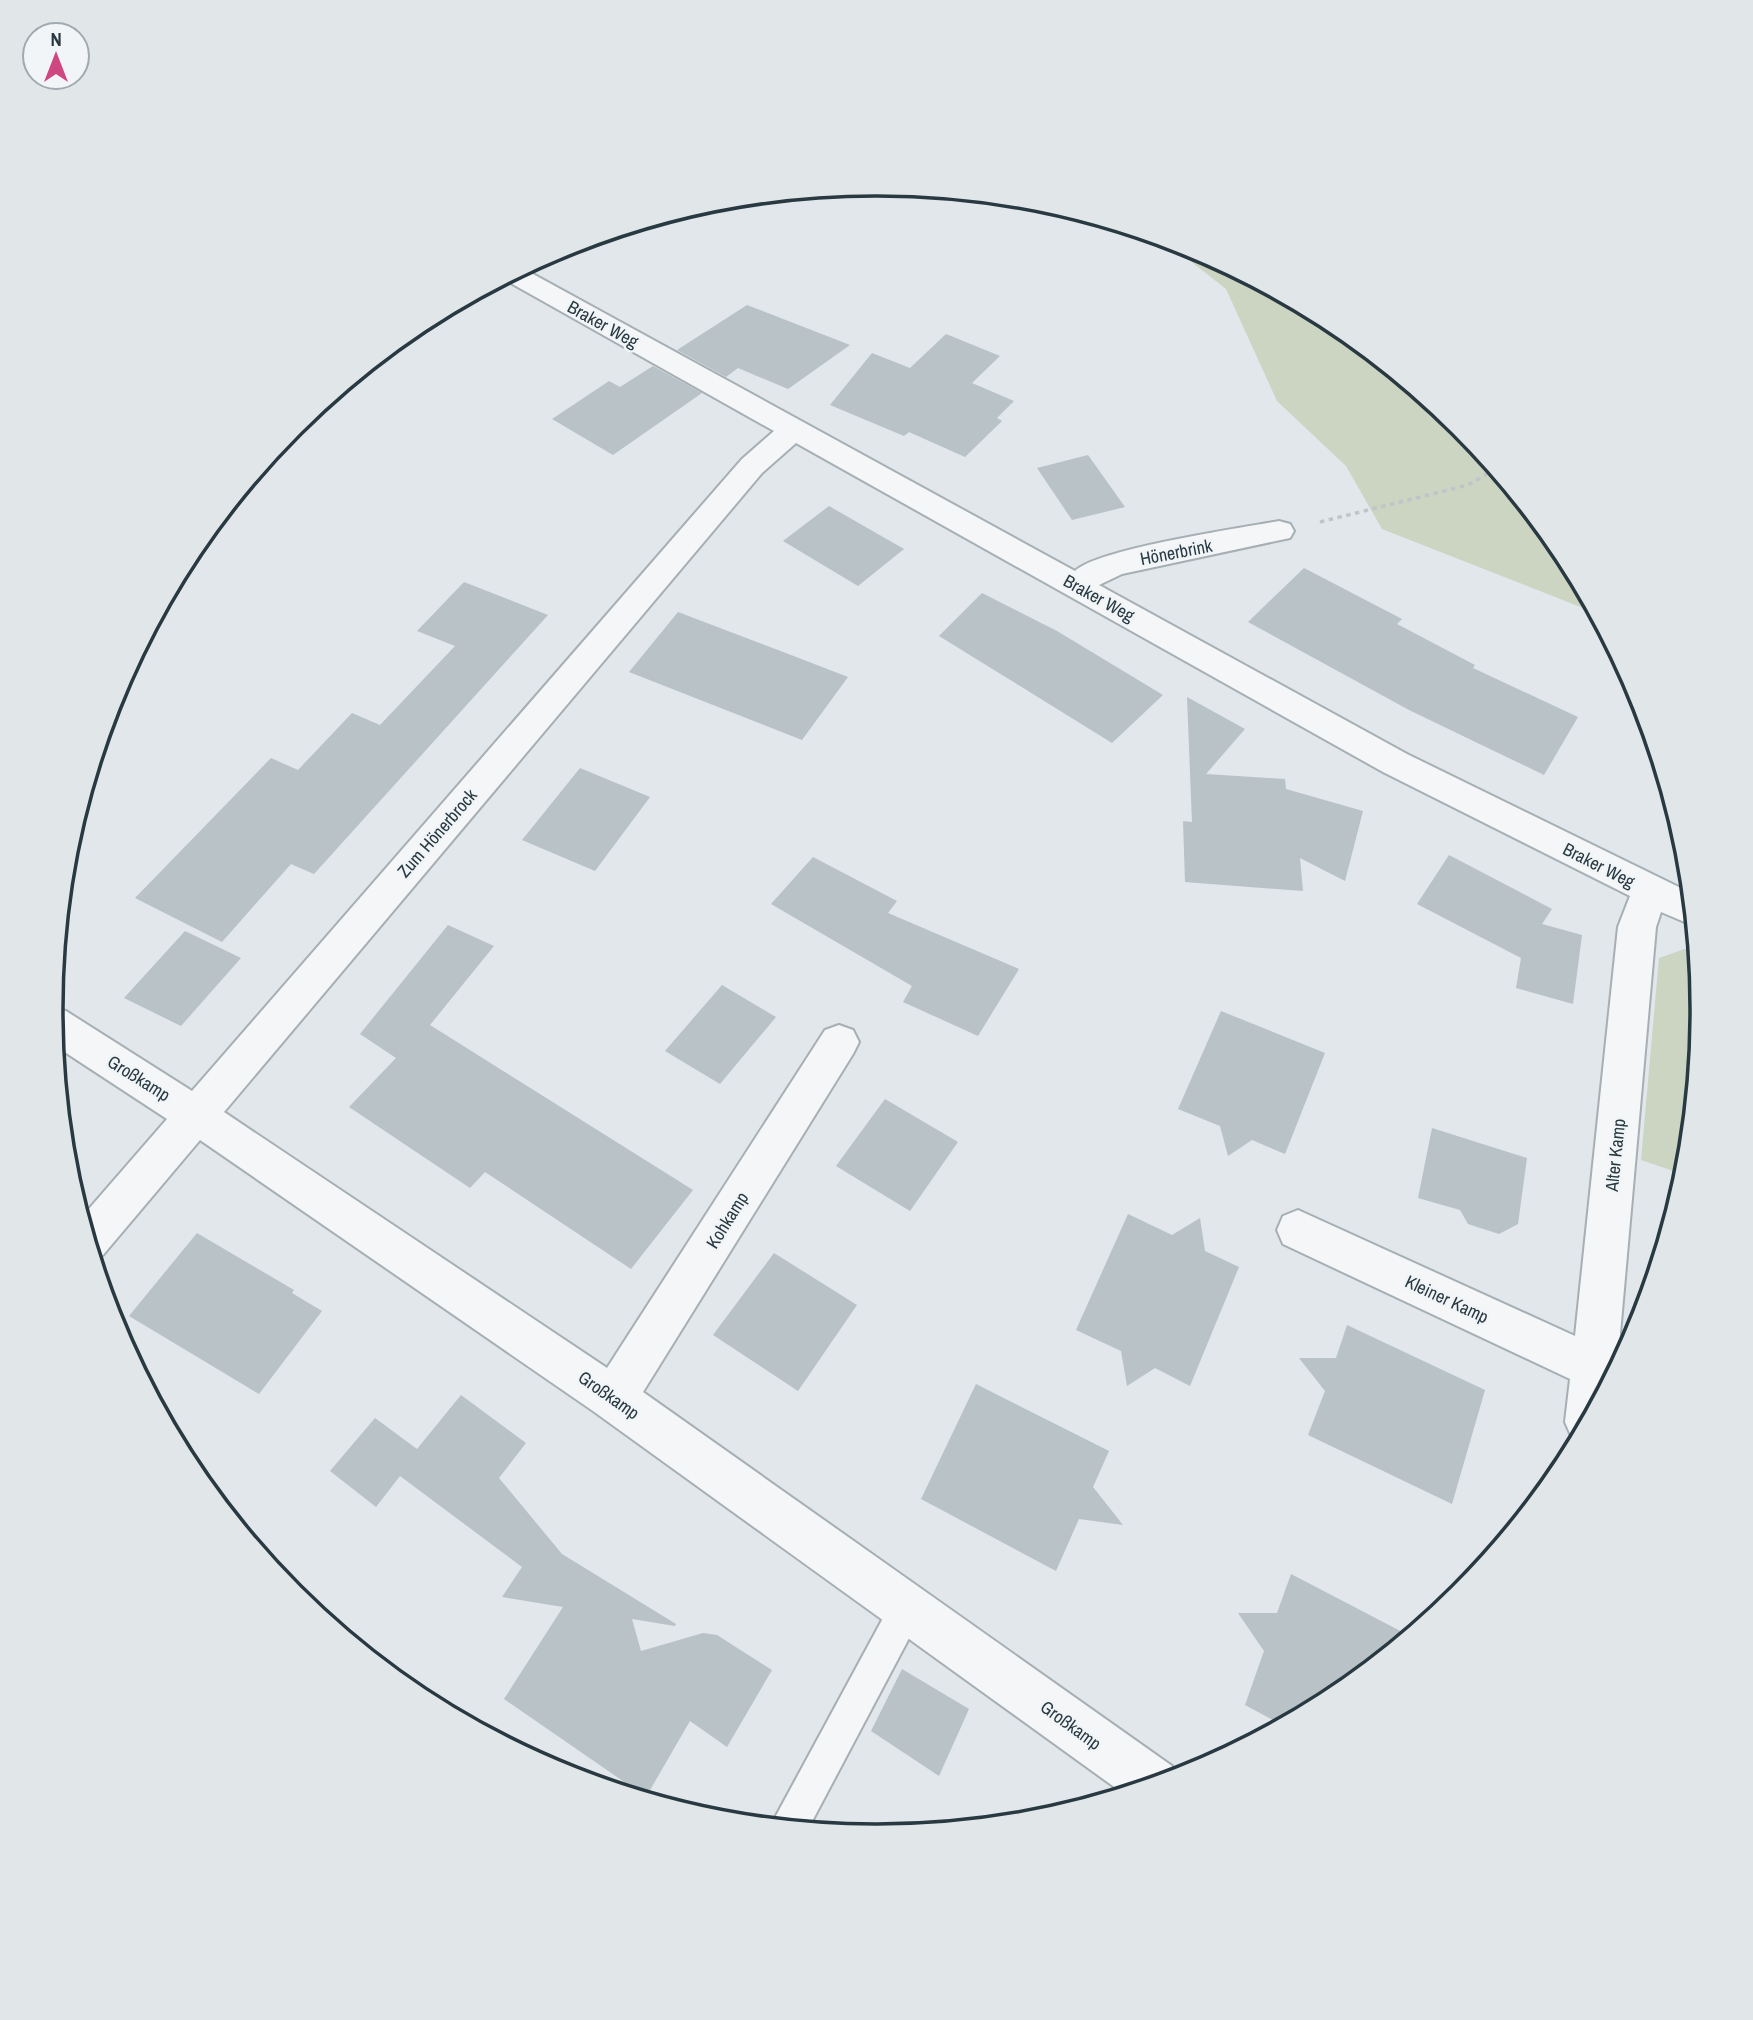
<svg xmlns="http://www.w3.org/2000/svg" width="1753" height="2020" font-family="'Archivo Narrow',sans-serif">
  <rect width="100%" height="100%" fill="#e1e7ea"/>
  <path fill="#ccd4c2" d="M1160,237L1193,247L1336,324L1461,426L1563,552L1596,613L1382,529L1346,466L1277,401L1226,289Z
    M1696,945L1702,1010L1685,1175L1641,1160L1659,958Z"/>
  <path fill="#b8c2c7" d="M747,305L850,345L788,389L738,368L726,377L677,350Z
    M946,334L1000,356L972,383L1014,401L997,418L1002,421L965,457L909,432L904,436L830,405L872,353L910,368Z
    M653,366L702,393L613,455L552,419L609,381L620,387Z
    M1088,455L1125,507L1072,520L1037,468Z
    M829,506L904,549L858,586L783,541Z
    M1304,568L1402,619L1397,624L1475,665L1473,668L1578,717L1544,775L1409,710L1248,622Z
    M464,582L548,615L314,874L291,864L222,942L135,898L271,758L298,770L352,713L380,725L455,646L417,631Z
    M982,593L1057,631L1163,695L1112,743L939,636Z
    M678,612L778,650L848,677L802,740L629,672Z
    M1187,697L1245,729L1206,774L1285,779L1286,789L1363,811L1345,881L1300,858L1303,891L1185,882L1183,821L1192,822Z
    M580,768L650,797L595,871L522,840Z
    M1449,855L1552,909L1542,924L1582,935L1573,1004L1516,988L1521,958L1417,904Z
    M813,857L897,901L888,913L1019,969L978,1036L903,1002L912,986L771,904Z
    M448,925L494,946L430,1025L693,1190L631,1269L485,1172L470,1188L349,1107L396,1058L360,1034Z
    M185,931L241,958L181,1026L124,998Z
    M722,985L776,1017L720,1084L665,1051Z
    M1221,1011L1325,1053L1285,1154L1252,1140L1228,1156L1220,1126L1178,1109Z
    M885,1099L958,1142L910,1211L836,1166Z
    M1432,1128L1527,1158L1518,1224L1499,1234L1468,1224L1460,1210L1418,1198Z
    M1128,1214L1172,1235L1200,1218L1205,1251L1239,1267L1190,1386L1155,1368L1127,1386L1121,1351L1076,1330Z
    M197,1233L294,1290L292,1293L322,1311L259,1394L129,1316Z
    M774,1253L857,1305L798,1391L713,1335Z
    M1347,1325L1485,1390L1452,1504L1308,1435L1325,1391L1299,1358H1336Z
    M976,1384L1109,1451L1093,1487L1123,1525L1079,1519L1056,1571L921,1499Z
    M461,1395L526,1443L499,1478L562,1554L676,1624L675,1626L632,1619L641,1651L703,1633L717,1635L772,1670L727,1747L690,1721L646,1797L504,1699L563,1607L502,1597L522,1567L400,1476L376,1507L330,1471L375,1418L417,1449Z
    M1291,1574L1410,1636L1335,1697L1282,1725L1245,1705L1264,1651L1238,1613H1277Z
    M902,1669L969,1709L939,1776L871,1731Z"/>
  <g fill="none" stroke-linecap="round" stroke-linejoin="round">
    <g stroke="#a6afb4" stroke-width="4">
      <path id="lane" d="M907,1590L919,1596L925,1608L808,1829L771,1825L895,1596Z"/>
    </g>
    <g stroke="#a6afb4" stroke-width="4">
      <path id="street" d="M522,268L1075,571C1097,549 1240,528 1279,521L1290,524L1294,531L1290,538L1122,574L1099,585L1407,754L1691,893L1694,926L1661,912L1656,927L1617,1368L1578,1441L1572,1438L1565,1422L1570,1379L1283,1244L1277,1230L1283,1216L1298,1210L1575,1336L1618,927L1630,896L1383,772L796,443L762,473L224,1112L607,1368L825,1030L839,1025L853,1030L859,1042L853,1054L643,1392L1172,1766L1177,1778L1124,1794L593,1411L200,1140L103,1255L93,1259L81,1218L167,1119L54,1045L51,1007L66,1011L192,1091L742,459L774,431L502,278Z"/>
    </g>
    <path stroke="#bfc5c9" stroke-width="3.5" stroke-dasharray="4.5 4.5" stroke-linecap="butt" d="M1320,522L1468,485L1495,469"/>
    <use href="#lane" fill="#f4f6f8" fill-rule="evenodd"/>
    <use href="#street" fill="#f4f6f8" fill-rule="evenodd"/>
  </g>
  <g text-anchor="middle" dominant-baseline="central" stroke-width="5" stroke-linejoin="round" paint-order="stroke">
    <g font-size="18" fill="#293942" stroke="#f1f5f7">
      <text transform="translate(603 324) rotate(29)">Braker Weg</text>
      <text transform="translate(1176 552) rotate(-11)">Hönerbrink</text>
      <text transform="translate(1099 598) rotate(29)">Braker Weg</text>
      <text transform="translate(437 833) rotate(-49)">Zum Hönerbrock</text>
      <text transform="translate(1599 865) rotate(27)">Braker Weg</text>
      <text transform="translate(139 1078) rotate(32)">Großkamp</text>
      <text transform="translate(1615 1155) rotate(-84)">Alter Kamp</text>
      <text transform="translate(727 1220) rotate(-58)">Kohkamp</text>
      <text transform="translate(1447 1299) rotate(25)">Kleiner Kamp</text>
      <text transform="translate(609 1395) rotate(35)">Großkamp</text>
      <text transform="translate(1071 1725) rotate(36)">Großkamp</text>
    </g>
  </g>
  <path d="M0 0H1753V2020H0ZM876 196H877A813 813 0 0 1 1690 1009V1011A813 813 0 0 1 877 1824H876A813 813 0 0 1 63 1011V1009A813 813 0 0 1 876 196Z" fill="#e1e6e9" fill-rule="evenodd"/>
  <path fill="none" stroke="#293942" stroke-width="3.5" d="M876 196H877A813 813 0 0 1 1690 1009V1011A813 813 0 0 1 877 1824H876A813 813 0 0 1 63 1011V1009A813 813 0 0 1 876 196Z"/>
  <g transform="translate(56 56)"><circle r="33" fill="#f1f5f7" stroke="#a1aaaf" stroke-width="2"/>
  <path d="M0-5L12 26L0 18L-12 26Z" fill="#ce4781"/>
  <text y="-10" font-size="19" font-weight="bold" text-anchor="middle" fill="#293942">N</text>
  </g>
</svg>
